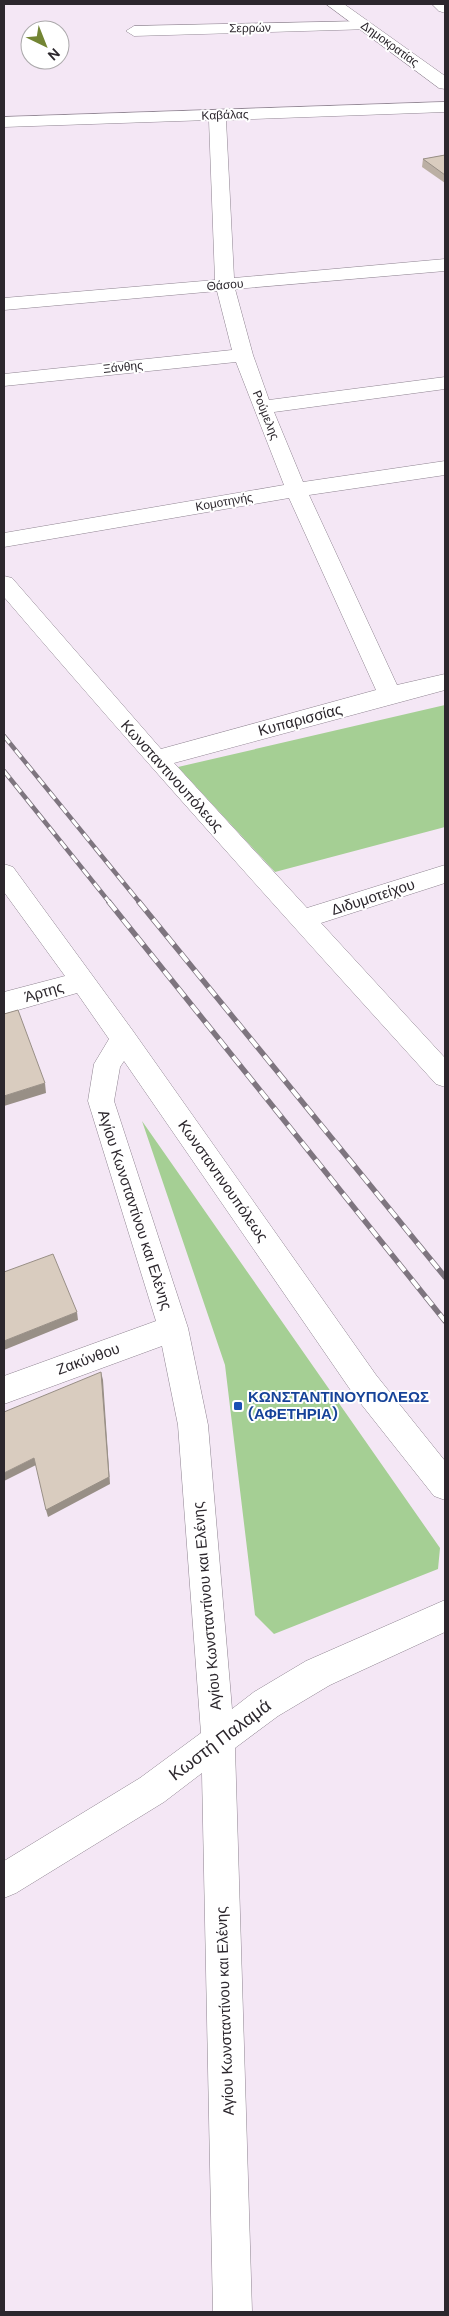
<svg xmlns="http://www.w3.org/2000/svg" width="449" height="2316" font-family="'DM Sans',sans-serif">
  <rect width="100%" height="100%" fill="#f4e7f5"/>
  <path fill="#a5cf94" d="M445,705V827L275,872L178,767Z
    M142,1121L440,1548L438,1569L274,1634L255,1615L225,1365Z"/>
  <g fill="none" stroke-linecap="round" stroke-linejoin="round">
    <g stroke="#8f8491" stroke-width="1">
      <path id="minor" d="M432,4H445V13L439,11Z
        M365,21L371,23L373,26L371,29L134,36L126,31L134,26Z
        M445,102V112L226,120L234,278L445,259V271L235,289L253,355L269,400L445,377V389L274,412L303,482L445,461V475L309,495L397,685L445,674V690L174,763L307,908L445,865V883L321,923L445,1058V1087L436,1084C290,923 145,762 4,597V576L12,578L161,749L376,690L289,498L4,547V533L284,485L236,362L4,386V374L232,350L217,291L4,310V298L215,280L209,120L4,127V117Z
        M4,864L13,867L133,1031L376,1375L445,1461V1500L434,1496L354,1395L124,1061L120,1067L114,1101L188,1328L208,1425L232,1709L254,1692L306,1661L445,1600V1632L330,1685L278,1716L235,1748L252,2312H213L202,1773L164,1802L16,1893L4,1898V1861L140,1778L201,1733L178,1425L162,1346L4,1404V1376L156,1321L88,1101L94,1064L109,1039L77,993L4,1014V992L65,976L4,892Z"/>
    </g>
    <g stroke="#8f8491" stroke-width="1">
      <path id="major" d="M326,4H344L445,76V89L439,88Z"/>
    </g>
    <use href="#minor" fill="#fff" fill-rule="evenodd"/>
    <use href="#major" fill="#fff" fill-rule="evenodd"/>
    <g stroke="#7e757f" stroke-width="4.5">
      <path id="rail-far1" d="M4,736L140,903
        M4,771L110,903"/>
    </g>
    <g stroke="#7e757f" stroke-width="5.5">
      <path id="rail" d="M109,902L445,1321
        M139,902L445,1277"/>
    </g>
    <use href="#rail-far1" stroke="#fff" stroke-width="3" stroke-dasharray="9" stroke-linecap="butt"/>
    <use href="#rail" stroke="#fff" stroke-width="4" stroke-dasharray="11" stroke-linecap="butt"/>
  </g>
  <path fill="#bbafa4" d="M445,155V183L422,167L423,159Z"/>
  <path fill="#988f86" d="M45,1083L46,1093L4,1106V1096Z
    M77,1312L78,1320L4,1350V1341Z
    M101,1372L103,1380L110,1484L48,1517L46,1510Z
    M34,1458L36,1465L4,1481V1473Z"/>
  <path fill="#d9ccbf" stroke="#988f86" d="M445,155V175L423,159Z
    M18,1010L45,1083L4,1096V1014Z
    M53,1254L77,1312L4,1341V1272Z
    M101,1372L109,1477L46,1510L34,1458L4,1473V1412Z"/>
  <rect fill="#1a4fb4" stroke="#fff" stroke-width="2" x="233" y="1401" width="10" height="10" rx="2.5"/>
  <g text-anchor="middle" dominant-baseline="central" stroke-width="4" stroke-linejoin="round" paint-order="stroke">
    <g font-size="12" fill="#2c272d" stroke="#fff">
      <text transform="translate(250 28) rotate(-1)">Σερρών</text>
      <text transform="translate(390 44) rotate(36)">Δημοκρατίας</text>
      <text transform="translate(225 115) rotate(-2)">Καβάλας</text>
      <text transform="translate(225 285) rotate(-5)">Θάσου</text>
      <text transform="translate(123 367) rotate(-6)">Ξάνθης</text>
      <text transform="translate(266 415) rotate(68)">Ρούμελης</text>
      <text transform="translate(224 502) rotate(-10)">Κομοτηνής</text>
    </g>
    <g font-size="15" fill="#2c272d" stroke="#fff">
      <text transform="translate(300 720) rotate(-15)">Κυπαρισσίας</text>
      <text transform="translate(172 776) rotate(48)">Κωνσταντινουπόλεως</text>
      <text transform="translate(373 897) rotate(-18)">Διδυμοτείχου</text>
      <text transform="translate(44 992) rotate(-16)">Άρτης</text>
      <text transform="translate(223 1181) rotate(55)">Κωνσταντινουπόλεως</text>
      <text transform="translate(135 1210) rotate(72)">Αγίου Κωνσταντίνου και Ελένης</text>
      <text transform="translate(88 1359) rotate(-20)">Ζακύνθου</text>
      <text transform="translate(207 1606) rotate(-95)">Αγίου Κωνσταντίνου και Ελένης</text>
      <text transform="translate(225 2011) rotate(-92)">Αγίου Κωνσταντίνου και Ελένης</text>
    </g>
    <g font-size="15" font-weight="bold" fill="#164399" stroke="#fff" text-anchor="start">
      <text x="248" y="1397">ΚΩΝΣΤΑΝΤΙΝΟΥΠΟΛΕΩΣ<tspan x="248" dy="17">(ΑΦΕΤΗΡΙΑ)</tspan></text>
    </g>
    <g font-size="18" fill="#2c272d" stroke="#fff">
      <text transform="translate(220 1740) rotate(-37)">Κωστή Παλαμά</text>
    </g>
  </g>
  <rect width="449" height="2316" fill="none" stroke="#2c272d" stroke-width="10"/>
  <g transform="translate(45 45) rotate(137)"><circle r="24" fill="#ffffff" stroke="#aba9ab"/>
  <path d="M0-4L9 19L0 12L-9 19Z" fill="#738534"/>
  <text y="-8" font-size="14" font-weight="bold" text-anchor="middle" fill="#2c272d">N</text>
  </g>
</svg>
